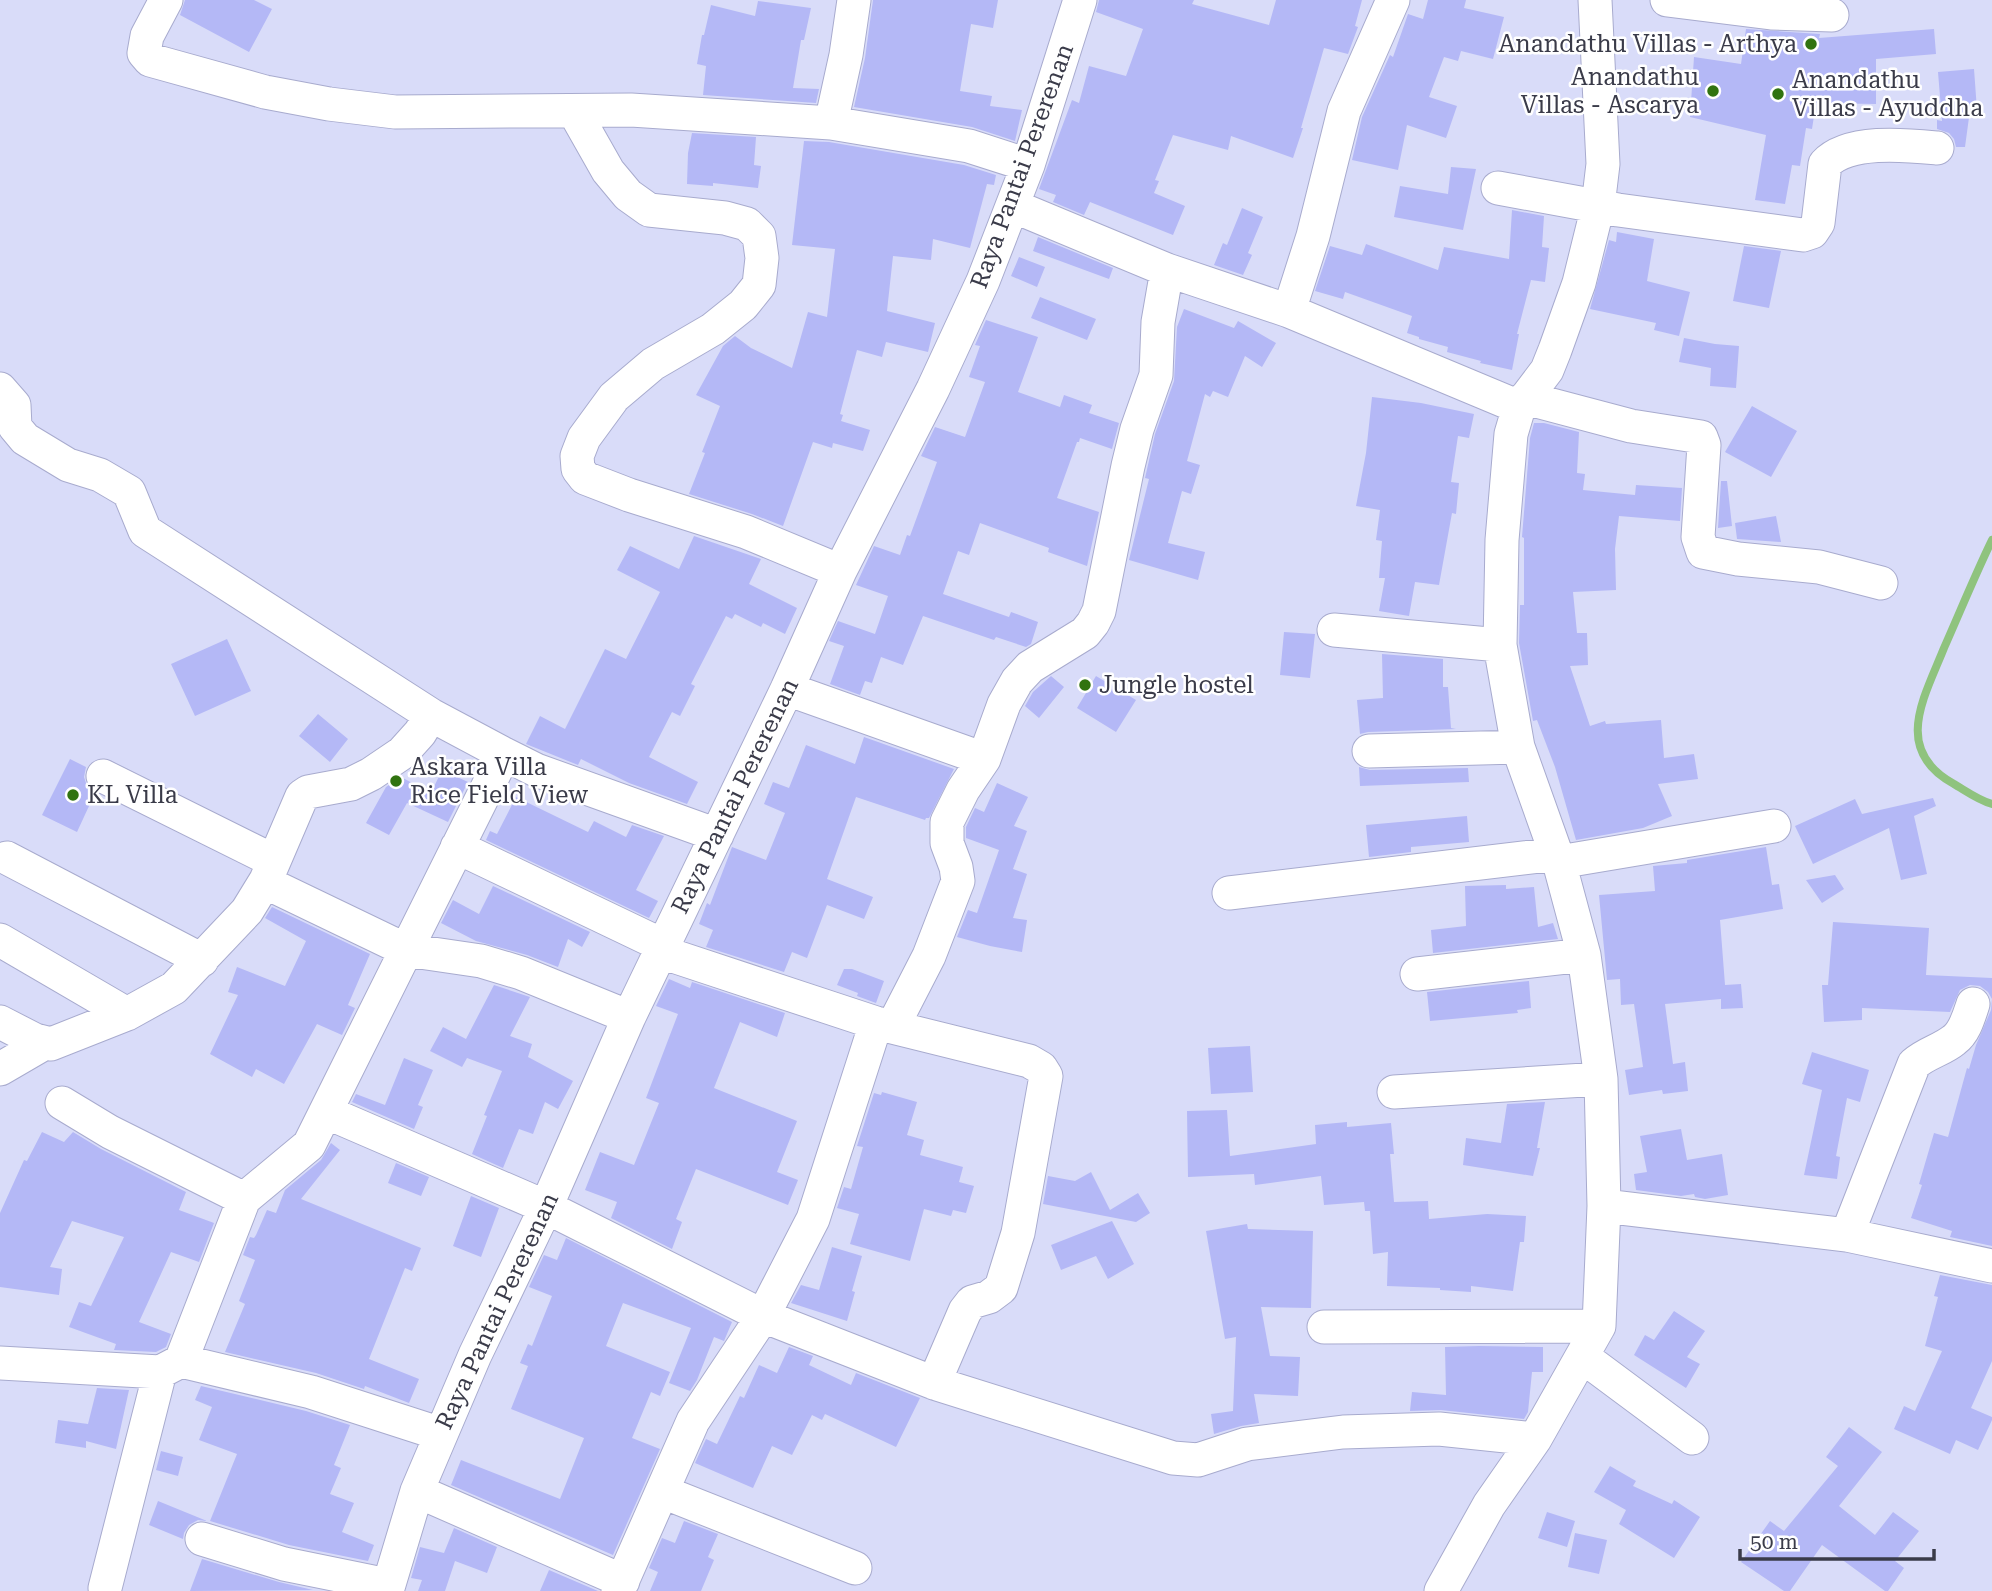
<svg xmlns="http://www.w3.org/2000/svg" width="1992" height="1591" font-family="'Roboto Serif',serif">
  <rect width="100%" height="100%" fill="#d9dcf9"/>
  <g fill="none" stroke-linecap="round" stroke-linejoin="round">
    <path stroke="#8fc37e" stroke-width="8" d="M1992,540C1975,575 1960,612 1944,648C1924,698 1892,750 1954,784C1966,791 1978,800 1992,804"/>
  </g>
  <path fill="#b4b8f6" d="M185,0H254L272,9L249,52L180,15Z
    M873,0H998L993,28L971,24L960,91L992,96L990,106L1022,110L1015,141L972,127L854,107L865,58Z
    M1099,0H1194L1192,4L1269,25L1276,0H1362L1355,26L1358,27L1348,54L1324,48L1301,128H1303L1293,158L1231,136L1228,150L1173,135L1155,180L1159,181L1154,193L1185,206L1173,235L1090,202L1084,215L1053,202L1056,195L1039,189L1072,100L1079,103L1089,66L1126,76L1143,29L1096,12Z
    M1428,0H1466L1464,8L1504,17L1493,59L1461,51L1458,61L1444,57L1429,97L1457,106L1446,138L1407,125L1398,170L1352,160L1362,117L1390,55L1393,57L1408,14L1423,19Z
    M758,1L811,8L804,40H801L793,88L819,89L816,103L703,95L706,66L697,64L702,35H704L711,5L755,16Z
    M1746,29L1820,34L1819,38L1934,29L1936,54L1876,59V104L1816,103L1812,129L1806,128L1800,166L1792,165L1785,204L1755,200L1766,135L1690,117L1694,57L1741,64Z
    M1974,69L1977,110H1970L1965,147H1956L1954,139L1949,133L1937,129V120L1942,121L1938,72Z
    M692,133L756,137L754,165L761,166L758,188L713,183V186L687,184L688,153Z
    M804,141L829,142L964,165L996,175L994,185L987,184L970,248L933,239L931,260L893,256L887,311L935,323L928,352L886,342L882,357L857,350L840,414L843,415L841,421L870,430L863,451L833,443L832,448L813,442L783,526L752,514L689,494L705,453L702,452L720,406L696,395L723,346L735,336L751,348L792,368L808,312L827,317L835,249L792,245Z
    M1451,167L1476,169L1463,230L1394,217L1400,186L1448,194Z
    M1242,208L1263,217L1248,253L1252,255L1243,275L1214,265L1223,243L1227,245Z
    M1512,210L1544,216L1542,247L1549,248L1545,282L1531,280L1517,334H1519L1512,370L1480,363L1481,361L1447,352L1448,347L1419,339V337L1407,333L1412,316L1345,292L1343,299L1315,291L1330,246L1362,255L1366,244L1438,270L1444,247L1509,259Z
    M1617,232L1654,239L1647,281L1690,292L1679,336L1654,330L1656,323L1590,309L1609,240L1616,242Z
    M1038,237L1113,268L1109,279L1033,251Z
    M1744,246L1781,251L1769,308L1733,301Z
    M1019,257L1045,267L1037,287L1011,276Z
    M1040,297L1096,319L1087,340L1031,318Z
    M1184,309L1234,328L1238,321L1276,343L1262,367L1245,356L1228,397L1213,391L1210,397L1205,394L1187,461L1200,465L1191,494L1182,491L1168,543L1205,552L1198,580L1129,560L1149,479L1145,478L1155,434L1174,381L1177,327Z
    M986,320L1038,337L1018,392L1060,407L1064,395L1092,405L1089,413L1119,423L1112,449L1080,438L1079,442H1077L1057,498L1099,512L1087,566L1048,552L1049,548L980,523L969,555L958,551L943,594L1009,617L1011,612L1038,622L1031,644L1026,647L996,637L994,640L923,616L903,665L881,657L872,683L865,681L860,695L830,684L844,646L829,641L838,621L875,634L888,596L856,585L874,546L900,555L907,535L910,536L937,462L921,456L935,427L965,437L985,382L969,377L980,346L975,345Z
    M1684,338L1715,344L1739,346L1736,388L1710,386L1711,368L1679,362Z
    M1372,397L1421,403L1474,414L1469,438L1458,436L1451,482L1459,483L1456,514L1452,513L1439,585L1415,582L1409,616L1379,611L1385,578H1379L1382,541L1376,540L1380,510L1356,506L1366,453Z
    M1752,406L1797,431L1771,477L1725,452Z
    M1534,423H1544L1579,432L1577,473L1585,474L1583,490L1635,495L1636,485L1682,488L1680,521L1619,516L1615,549L1616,590L1573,592L1577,633H1587L1588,665L1570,666L1590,726L1605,721L1606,724L1661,720L1664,758L1694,754L1698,779L1658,784L1672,816L1643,828L1576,840L1555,767L1537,720L1533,721L1519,643L1520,605H1524V538L1522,537L1530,438Z
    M1721,481H1727L1732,526L1718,528Z
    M1776,516L1781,542L1737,539L1735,523Z
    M694,536L761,559L749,584L797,608L785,634L763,623L761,627L735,614L732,619L726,616L691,684L695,686L680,716L672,712L649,757L698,782L687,804L629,783L581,759L578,765L526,744L540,716L565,729L605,649L626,659L660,592L617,570L630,546L679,569Z
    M1284,632L1315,634L1310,678L1280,675Z
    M227,639L251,691L195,716L171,664Z
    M1382,654L1443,659V687H1448L1451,728L1456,729L1368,732L1360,734L1357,700L1383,698Z
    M1051,676L1064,687L1039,718L1025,706L1033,692Z
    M1096,676L1136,700L1116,732L1077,708Z
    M318,714L348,739L330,762L299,736Z
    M864,737L954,769L929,818H926L925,820L856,797L827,879L873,897L864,919L827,905L807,958L792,952L784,972L706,947L713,930L699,924L707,903L710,905L732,847L766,860L785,813L764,804L773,782L789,788L806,745L855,764Z
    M70,759L86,767L84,777L87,786L95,793L77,832L42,815Z
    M1359,767L1370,770L1468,768L1469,782L1360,786Z
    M442,770L468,782L448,822L407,803L389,835L366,823L386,787L401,777L431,793Z
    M997,783L1028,797L1014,826L1027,831L1013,869L1027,874L1013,918L1027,920L1022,952L990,946L957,937L968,910L977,913L999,850L966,838V827L975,808L984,812Z
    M516,797L588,832L594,821L626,837L632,825L664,836L636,890L658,901L649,918L486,840L490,831L497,834Z
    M1933,798L1936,806L1914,816L1927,874L1901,880L1889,828L1813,864L1795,826L1855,799L1862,814Z
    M1467,816L1469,842L1411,847V852L1369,857L1366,825Z
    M1766,847L1772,885L1779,884L1783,909L1720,920L1725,985L1741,984L1743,1008L1721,1009V999L1665,1004L1673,1064L1685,1062L1688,1091L1663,1094L1662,1090L1629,1095L1625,1070L1643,1067L1634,1004L1621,1005L1620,979L1607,980L1599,895L1655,891L1653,866L1687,863V860Z
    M1835,875L1844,889L1822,903L1806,880Z
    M1506,885V889L1534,887L1538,927L1553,923L1558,939L1433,953L1431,930L1466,926L1465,886Z
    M493,886L590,932L582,947L568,939L558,967L527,955L476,941L441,923L453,900L479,914Z
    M272,907L370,954L348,1005L355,1008L342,1035L317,1024L284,1084L256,1069L252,1077L210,1054L238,995L228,992L237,967L285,986L306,941L265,918Z
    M1833,922L1929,928L1926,975L1992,978V1246L1950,1237L1952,1231L1911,1218L1922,1185L1919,1184L1934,1133L1948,1137L1967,1068L1969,1069L1976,1045L1991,1010L1992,999L1988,992L1980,986L1970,985L1960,990L1950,1012L1862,1008V1020L1824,1022L1822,985H1828Z
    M844,969H852L884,981L876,1003L857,996L858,993L837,985Z
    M669,979L690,988L692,982L785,1013L777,1037L740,1022L714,1088L797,1121L777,1172L798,1180L788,1205L696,1169L676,1219L682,1222L672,1249L611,1218L617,1202L585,1190L600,1152L634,1165L659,1103L646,1098L678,1014L656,1006Z
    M1529,981L1531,1008L1517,1010L1518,1013L1430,1021L1427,992Z
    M494,985L530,997L510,1036L532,1044L528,1057L573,1081L558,1109L545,1102L533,1134L519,1129L503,1168L472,1154L487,1116L484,1115L502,1071L467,1058L462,1067L430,1051L443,1027L466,1039Z
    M1250,1046L1253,1092L1211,1094L1208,1048Z
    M1812,1052L1869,1070L1860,1102L1847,1098L1836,1156L1840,1157L1837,1179L1804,1175L1822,1090L1802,1084Z
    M404,1058L433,1070L418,1105L423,1107L414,1129L352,1102L356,1094L385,1105Z
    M882,1092L917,1102L907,1135L924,1140L920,1155L963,1167L959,1182L974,1186L966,1213L953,1210L951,1216L924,1209L910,1261L850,1244L859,1214L837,1208L844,1187L851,1189L863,1147L857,1146L874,1093L881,1095Z
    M1545,1102L1537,1148H1540L1533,1176L1463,1165L1466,1138L1501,1143L1507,1104Z
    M1227,1110L1230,1156L1316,1144L1315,1125L1347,1122V1127L1391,1123L1394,1154H1390L1394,1202L1428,1201L1429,1219L1487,1214L1526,1216L1524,1242H1520L1513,1291L1471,1286V1292L1440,1290V1288L1387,1286L1388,1252L1373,1254L1370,1211H1365L1364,1202L1324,1205L1321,1176L1255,1185L1254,1174L1188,1177L1187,1111Z
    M1681,1129L1687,1160L1722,1154L1728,1195L1705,1199L1695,1197L1694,1194L1681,1196L1636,1190L1634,1174L1647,1172L1640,1136Z
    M42,1132L64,1142L73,1132L101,1149L186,1192L179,1210L214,1223L199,1262L171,1252L139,1322L171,1334L166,1347L156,1352L114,1350L116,1344L69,1327L79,1302L91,1306L124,1237L72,1221L50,1267L62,1269L59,1295L0,1287V1213L24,1160L27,1161Z
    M331,1143L340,1150L301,1199L421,1248L412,1271L405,1268L369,1359L419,1379L409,1403L365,1386L364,1389L316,1373L225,1352L245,1304L239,1301L255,1260L243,1255L250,1237L254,1238L256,1235L267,1210L276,1213L285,1190L321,1160Z
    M396,1163L429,1177L421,1196L388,1183Z
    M1091,1172L1110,1210L1138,1193L1150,1213L1136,1222L1043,1204L1048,1176L1075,1181Z
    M471,1196L499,1208L481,1257L453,1246Z
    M1112,1221L1134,1264L1108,1279L1096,1256L1061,1270L1051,1245Z
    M1247,1224L1248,1229L1313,1231L1311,1308L1261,1307L1270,1356L1300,1357L1298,1396L1254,1394L1259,1423L1241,1426L1214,1434L1211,1414L1233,1411L1236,1337L1225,1339L1206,1231Z
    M566,1238L732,1322L724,1341L714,1337L697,1380L690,1391L669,1383L691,1328L623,1303L606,1346L670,1372L660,1396L651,1392L632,1438L660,1449L613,1555L451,1485L461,1460L560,1499L584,1438L511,1409L528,1366L520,1363L528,1344L532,1346L552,1296L529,1287L544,1255L557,1260Z
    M832,1247L862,1256L852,1291L855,1292L847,1321L791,1303L801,1285L819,1290Z
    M1940,1275L1992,1285V1361L1971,1408L1992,1417V1420L1978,1450L1956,1440L1950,1454L1894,1429L1904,1406L1915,1411L1942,1351L1925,1346L1938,1297L1934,1296Z
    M1674,1311L1705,1331L1687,1357L1700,1364L1686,1388L1634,1355L1645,1335L1654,1340Z
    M1479,1346L1543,1347V1372H1532L1528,1412L1524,1419L1441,1410L1410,1411L1412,1392L1446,1395L1445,1347Z
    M789,1347L813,1356L809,1365L851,1385L856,1373L920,1398L896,1447L825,1414L822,1420L812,1415L792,1455L772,1446L753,1488L695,1463L706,1439L717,1444L740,1396L744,1398L759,1365L777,1373Z
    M201,1386L306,1411L350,1425L334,1465L341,1468L330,1494L354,1503L342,1532L374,1545L368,1561L289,1545L210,1521L237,1454L199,1440L212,1407L195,1400Z
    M97,1388L129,1390L116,1449L86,1441V1448L55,1443L58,1420L88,1424Z
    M1849,1427L1882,1452L1839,1506L1875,1535L1893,1512L1919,1531L1895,1561L1904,1568L1888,1591H1885L1822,1545L1790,1591H1784L1741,1562L1770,1521L1784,1531L1838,1466L1826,1457Z
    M161,1451L183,1457L178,1476L156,1470Z
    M1610,1466L1636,1481L1633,1486L1672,1504L1674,1500L1700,1517L1674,1558L1619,1524L1626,1510L1594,1492Z
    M158,1501L207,1521L198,1520L189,1525L184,1533L183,1539L149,1525Z
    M1547,1512L1575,1521L1567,1547L1538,1538Z
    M684,1521L718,1534L708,1557L714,1560L701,1591H650L658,1572L649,1568L662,1538L675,1543Z
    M454,1528L497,1547L487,1573L455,1561L445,1591H418L422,1580L411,1578L420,1547L444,1553Z
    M1575,1533L1607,1540L1599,1574L1568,1567Z
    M202,1559L279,1582L313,1590L190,1591Z
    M549,1570L598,1591H540Z"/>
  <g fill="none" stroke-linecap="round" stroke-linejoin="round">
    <g stroke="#a8abce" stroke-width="35">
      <path id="minor" d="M166,0L147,36L144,53L150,60L265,92L329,104L395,112L631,110L831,123
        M854,0L846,55L831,123L969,146L1028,165
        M1667,0L1771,13L1832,15
        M574,111L608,171L628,195L649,210L725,218L747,224L759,236L762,258L759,285L743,305L713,329L653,364L614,397L584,438L577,456L578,469L585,478L629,495L746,532L840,571
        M1498,188L1618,210L1803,235L1812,232L1818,223L1825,164C1848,139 1906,145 1937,148
        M1013,206L1167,270L1289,311L1519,407
        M1289,311L1313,236L1344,111L1393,0
        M0,389L14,405L15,427L25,439L68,465L100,475L129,492L145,531L431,715L504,754L536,770L717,835
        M1525,398L1631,426L1701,437L1704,445L1698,537L1703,552L1738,559L1819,567L1881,583
        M1334,630L1500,645
        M787,689L984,759
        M1369,751L1518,747
        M103,776L274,861
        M457,847L664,946
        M7,858L202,960
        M1559,862L1774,826
        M266,880L275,887L406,950L481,961L521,973L629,1017
        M1229,893L1556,854
        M0,940L127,1014
        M661,952L876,1023L1029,1061L1041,1068L1046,1076L1018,1233L1001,1288L989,1297L972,1302L965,1311L934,1383
        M1417,974L1584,955
        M0,1022L35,1040L51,1044L127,1014L174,988L247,911L266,880L302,796L308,792L351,784L371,774L402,753L420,733L431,715
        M893,1026L929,956L958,881L956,867L947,843V822L963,790L984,759L1004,704L1017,681L1030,667L1085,633L1093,623L1099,611L1128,466L1137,429L1156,375L1158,322L1167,270
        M0,1069L43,1044
        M1394,1092L1601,1079
        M62,1103L110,1132L244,1199
        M326,1112L546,1207L763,1316L934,1383L1173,1458L1198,1460L1247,1444L1343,1432L1439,1429L1535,1439
        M1604,1206L1847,1235L1992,1266
        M1847,1235L1914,1064C1926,1053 1942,1050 1954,1040C1965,1032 1969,1016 1973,1004
        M1324,1327L1599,1326
        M1583,1357L1692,1438
        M181,1361L311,1392L441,1434
        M0,1363L160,1372L181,1361L244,1199L309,1145L504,754
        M417,1491L623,1581
        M663,1492L855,1568
        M202,1539L284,1564L387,1585
        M105,1588L160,1372
        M387,1591L417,1491L475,1355L546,1207L629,1017L787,689L840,571L933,389L983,281L1028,165L1080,0
        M618,1591L693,1421L763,1316L813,1219L876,1023
        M1441,1591L1489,1505L1535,1439L1599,1326L1604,1206L1601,1079L1584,955L1559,862L1518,747L1500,645L1502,540L1511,434L1519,407L1547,370L1555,350L1579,283L1598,206L1603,164L1595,0"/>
    </g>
    <use href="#minor" stroke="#fff" stroke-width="33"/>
  </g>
  <g fill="#317310" stroke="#fff" stroke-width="2.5">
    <circle cx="1811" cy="44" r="7"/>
    <circle cx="1713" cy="91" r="7"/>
    <circle cx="1778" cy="94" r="7"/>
    <circle cx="1085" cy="685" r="7"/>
    <circle cx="396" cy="781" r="7"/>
    <circle cx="73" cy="795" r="7"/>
  </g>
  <g text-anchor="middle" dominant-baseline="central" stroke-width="5" stroke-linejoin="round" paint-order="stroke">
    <g font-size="24" fill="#3a3b49" stroke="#fff" text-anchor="start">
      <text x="1797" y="44" text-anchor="end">Anandathu Villas - Arthya</text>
      <text x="1699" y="77" text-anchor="end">Anandathu<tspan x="1699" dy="28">Villas - Ascarya</tspan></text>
      <text x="1792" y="80">Anandathu<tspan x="1792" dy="28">Villas - Ayuddha</tspan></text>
      <text x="1099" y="685">Jungle hostel</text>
      <text x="410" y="767">Askara Villa<tspan x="410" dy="28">Rice Field View</tspan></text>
      <text x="87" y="795">KL Villa</text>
    </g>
    <g font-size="24" fill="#3a3b49" stroke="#fff">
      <text transform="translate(1022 166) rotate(-70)">Raya Pantai Pererenan</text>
      <text transform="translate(735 796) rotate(-64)">Raya Pantai Pererenan</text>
      <text transform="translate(497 1311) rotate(-65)">Raya Pantai Pererenan</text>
    </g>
  </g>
  <path d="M1740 1549v10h194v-10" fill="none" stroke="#3a3b49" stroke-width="3.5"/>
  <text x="1750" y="1549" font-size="21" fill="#3a3b49" stroke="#ffffff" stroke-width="5" paint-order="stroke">50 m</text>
</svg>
